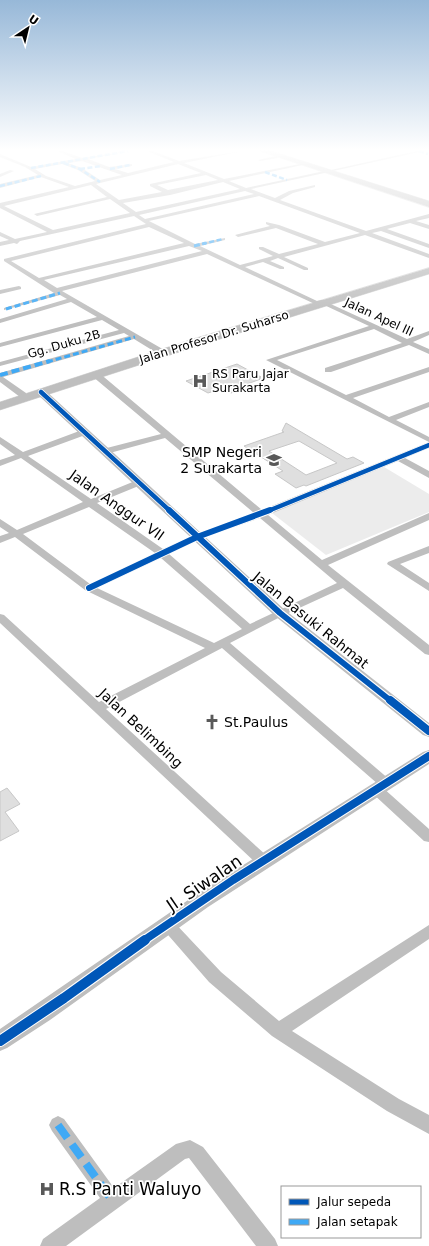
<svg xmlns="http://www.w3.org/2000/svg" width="429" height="1246" font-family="'DejaVu Sans',sans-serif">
  <rect width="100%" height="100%" fill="#fff"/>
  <path fill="#ececec" d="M384,467L429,494V512L326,555L272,513Z"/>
  <path fill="#dfdfdf" stroke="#c7c7c7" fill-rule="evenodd" d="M237,364L261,377L259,378L261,379L244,385L248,387L231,393L223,388L208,393L186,381Z
    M286,423L347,459L353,457L364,463L306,486L304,485L296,488L275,474L283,471L244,446L284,432L282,431ZM299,441L337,463L306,475L269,451Z
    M7,788L20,804L5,812L19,831L0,841V792Z"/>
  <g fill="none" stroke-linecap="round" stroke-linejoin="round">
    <g stroke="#dbdbdb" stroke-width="1">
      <path id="primary" d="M429,268V274L201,345L0,410V402L193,339Z"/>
    </g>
    <g stroke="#dbdbdb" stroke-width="1">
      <path id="trunk" d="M260,151H271L429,201V207Z"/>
    </g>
    <path fill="#bebebe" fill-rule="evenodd" d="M57,151H63L82,158L130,151L88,159L109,167L132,164V166L115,169L128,173L174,162L147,151H153L179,161L242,151L184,163L224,179L305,163L307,164L229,181L246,188L329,170V172L251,189L275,198L289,191L315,185V187L293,193L280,200L366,231L429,214V218L416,221L429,225V229L410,223L387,229L429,244V248L381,231L372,233L429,254V258L365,235L284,257L308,268V270H304L278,258L270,261L284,267V269H280L263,262L245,267L317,301L322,300L407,339L429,331V335L413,342L429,349V354L409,345L331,372H325V368L402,343L374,329L277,360L346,395L429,367V372L353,398L389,417L429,402V407L396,420L429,437V448L405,458L429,471V478L398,461L268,515L322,560L429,513V520L328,565L429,645V655L425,654L343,588L284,615L230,643L390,780L392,783L390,786L382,787L429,829V842L424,841L371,792L369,789L371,786L379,785L222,648L106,709L267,856L269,860L267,864L262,866L257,864L0,623V614L4,615L99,702L205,648L85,590L15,537L0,543V536L9,533L0,527V519L17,530L83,502L21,458L0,466V460L15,455L0,444V437L23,452L82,430H88V434L28,456L91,499L135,481H141V485L97,503L163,549L194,535L254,513L165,438L106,454L103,453V449L161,434L92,376V372H98L262,510L429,442L266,360L369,326L322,304L317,305L207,254L62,291L166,351V355H160L134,339L3,377L26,393V397H20L0,382V373L129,336L124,333L0,366V362L119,330L102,320L0,347V343L97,317L71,302L0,323V319L67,299L60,295L4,310V308L54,293L4,261V259L146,224L134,216L20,241L17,244L14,243L0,246V242L9,240L0,236V232L15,239L47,232L0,208V203L69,187L41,177L0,188V184L38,175L25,167L0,157V154L31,167L76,159ZM82,161L122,175L100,180L82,168L68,163ZM62,164L78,170L95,181L75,186L46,176L35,169ZM178,164L201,173L150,184V186L162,192L119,200L96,184ZM206,175L218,180L168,190L157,185ZM223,182L240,189L136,212L123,203L170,195ZM91,185L107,197L34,214L37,216L110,199L130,213L53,230L4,206ZM245,191L254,194L145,219L139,215ZM259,196L360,233L325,242L279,225L266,222V224L270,226L235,235L238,237L276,228L318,244L279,254L263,247H259V249L273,256L240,265L200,246L225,240V238L195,244L149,221ZM149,227L184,243L39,278L11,261ZM189,246L202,251L57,288L44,280ZM89,507L155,553L90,584L23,534ZM260,518L337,583L250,624L169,554L200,539ZM161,558L242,629L214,643L97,588Z
      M417,151H424L333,171L331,170Z
      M276,156L278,158L260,161L258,160Z
      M10,170L14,171L0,177V174Z
      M19,286L21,287V289L0,294V290Z
      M429,546V553L400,564L429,583V591L387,564L388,562Z
      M167,918L172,920L221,972L279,1021L429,925V939L292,1031L399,1099L429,1115V1134L387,1111L272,1036L209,982L162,928L159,924L162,920Z
      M58,1116L64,1119L114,1188L176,1144L190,1140L203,1147L275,1239L278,1246H256L189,1158L185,1159L66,1246H40L43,1239L100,1198L52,1131L49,1125L52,1119Z"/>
    <path fill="#bebebe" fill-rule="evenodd" d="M41,389L45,390L285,610L429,723V737L423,735L275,616L37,394L36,392Z
      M429,750V764L208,907L50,1020L7,1048L0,1051V1029L194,896L423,752Z"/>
    <use href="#primary" fill="#bebebe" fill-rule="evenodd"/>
    <use href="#trunk" fill="#bebebe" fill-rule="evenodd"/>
    <path stroke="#3fa9f5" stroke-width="2.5" stroke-dasharray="5 2.5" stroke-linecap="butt" d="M419,151L428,154
      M64,163L80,169L100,182
      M31,168L128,151
      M80,169L101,166
      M110,169L130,165
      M265,172L287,180
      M0,186L41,176
      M202,244L223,239"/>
    <path stroke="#3fa9f5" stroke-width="3" stroke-dasharray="6 3" stroke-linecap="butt" d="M194,246L206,243
      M6,309L60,293
      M47,362L135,337"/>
    <path stroke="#3fa9f5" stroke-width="4" stroke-dasharray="8 4" stroke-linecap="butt" d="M0,375L50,361"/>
    <path stroke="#3fa9f5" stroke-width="8" stroke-dasharray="16 8" stroke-linecap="butt" d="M58,1125L112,1200"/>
    <g stroke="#fff" stroke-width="6">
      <path id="cycleway-far3" d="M41,392L170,511
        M268,511L429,445"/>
    </g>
    <g stroke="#fff" stroke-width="8">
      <path id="cycleway-far2" d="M169,510L280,613L391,701
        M89,588L197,537L270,510"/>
    </g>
    <g stroke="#fff" stroke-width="10">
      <path id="cycleway-far1" d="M390,700L429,731
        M143,941L233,880L429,756"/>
    </g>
    <g stroke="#fff" stroke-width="12">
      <path id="cycleway" d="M0,1041L64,998L145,940"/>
    </g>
    <use href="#cycleway-far3" stroke="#0057b8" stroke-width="4.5"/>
    <use href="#cycleway-far2" stroke="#0057b8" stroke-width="6"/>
    <use href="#cycleway-far1" stroke="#0057b8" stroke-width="8"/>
    <use href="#cycleway" stroke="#0057b8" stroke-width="10"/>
  </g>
  <linearGradient id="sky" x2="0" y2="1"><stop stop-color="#97b8d8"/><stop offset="0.46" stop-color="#fff"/><stop offset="1" stop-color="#fff" stop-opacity="0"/></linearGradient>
  <rect width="429" height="325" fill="url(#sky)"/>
  <defs>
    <g id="hospital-bare" transform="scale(1.2)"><path d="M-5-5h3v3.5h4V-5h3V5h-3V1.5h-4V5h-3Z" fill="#595959" stroke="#fff" stroke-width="2.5" paint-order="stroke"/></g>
    <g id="school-bare" transform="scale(1.2)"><path d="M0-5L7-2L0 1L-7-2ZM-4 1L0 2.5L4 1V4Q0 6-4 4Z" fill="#595959" stroke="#fff" stroke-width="2.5" paint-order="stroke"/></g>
    <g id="church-bare" transform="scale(1.2)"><path d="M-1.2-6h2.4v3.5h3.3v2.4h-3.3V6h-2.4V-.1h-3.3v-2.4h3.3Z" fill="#595959" stroke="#fff" stroke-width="2.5" paint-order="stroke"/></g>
  </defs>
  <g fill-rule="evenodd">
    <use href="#hospital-bare" x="200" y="381"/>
    <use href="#school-bare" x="274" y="460"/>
    <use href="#church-bare" x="212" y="722"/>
    <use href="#hospital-bare" x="47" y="1189"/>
  </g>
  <g text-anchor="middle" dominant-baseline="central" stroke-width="3.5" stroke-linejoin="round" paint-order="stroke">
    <g font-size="12" fill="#000" stroke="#fff">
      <text transform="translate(379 317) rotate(25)">Jalan Apel III</text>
      <text transform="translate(214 337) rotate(-17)">Jalan Profesor Dr. Suharso</text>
      <text transform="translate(64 344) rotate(-16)">Gg. Duku 2B</text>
    </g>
    <g font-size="12" fill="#000" stroke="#fff" text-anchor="start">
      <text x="212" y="374">RS Paru Jajar<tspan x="212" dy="14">Surakarta</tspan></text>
    </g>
    <g font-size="14" fill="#000" stroke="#fff" text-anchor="end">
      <text x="262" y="452">SMP Negeri<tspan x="262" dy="16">2 Surakarta</tspan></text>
      <text x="224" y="722" text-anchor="start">St.Paulus</text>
    </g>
    <g font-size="14" fill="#000" stroke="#fff">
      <text transform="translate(117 505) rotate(35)">Jalan Anggur VII</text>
      <text transform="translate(311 620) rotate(39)">Jalan Basuki Rahmat</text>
      <text transform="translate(141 728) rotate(43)">Jalan Belimbing</text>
    </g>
    <g font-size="17" fill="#000" stroke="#fff">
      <text transform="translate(204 883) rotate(-34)">Jl. Siwalan</text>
    </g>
    <g font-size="17" fill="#000" stroke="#fff" text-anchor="start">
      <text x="59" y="1189">R.S Panti Waluyo</text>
    </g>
  </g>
  <rect x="281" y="1186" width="140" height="52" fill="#ffffff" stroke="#999999"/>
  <rect x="289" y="1199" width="20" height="6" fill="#0057b8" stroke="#999999"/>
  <text x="317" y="1206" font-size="12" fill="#000000">Jalur sepeda</text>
  <rect x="289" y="1219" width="20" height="6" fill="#3fa9f5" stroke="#999999"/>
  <text x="317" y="1226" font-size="12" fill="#000000">Jalan setapak</text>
  <g transform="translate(28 28) rotate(35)" stroke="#ffffff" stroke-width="3" paint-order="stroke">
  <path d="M0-3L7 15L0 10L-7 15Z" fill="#000000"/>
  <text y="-6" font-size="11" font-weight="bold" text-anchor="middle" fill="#000000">U</text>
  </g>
</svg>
